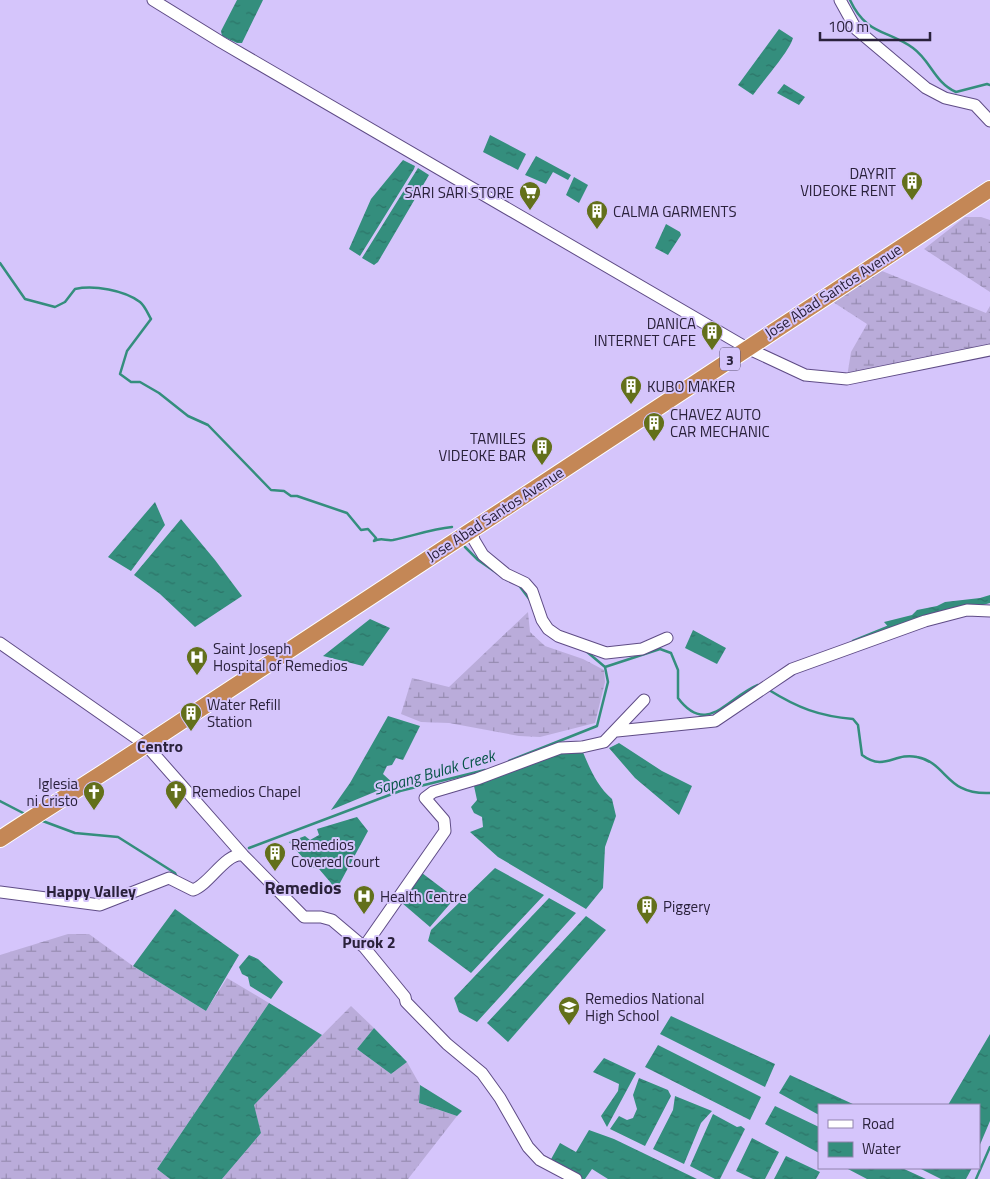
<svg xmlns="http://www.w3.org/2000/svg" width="990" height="1179" font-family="'Titillium Web',sans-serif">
  <defs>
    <pattern id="wetland-marsh" width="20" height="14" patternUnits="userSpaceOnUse" patternTransform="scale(1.25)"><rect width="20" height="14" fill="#baacda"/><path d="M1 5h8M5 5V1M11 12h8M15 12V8" fill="none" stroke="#978cb2"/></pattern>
    <pattern id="water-ripples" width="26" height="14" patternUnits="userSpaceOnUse" patternTransform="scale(1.25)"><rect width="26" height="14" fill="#348e7d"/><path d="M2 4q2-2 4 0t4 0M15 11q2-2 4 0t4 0" fill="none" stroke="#2c7468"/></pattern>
  </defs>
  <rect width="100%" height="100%" fill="#d5c5fb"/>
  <path fill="url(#wetland-marsh)" d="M965,217H981L990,220V292L924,249Z
    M882,271L986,313L990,306V347L847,377L851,352L867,324L833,302Z
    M528,612L530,632L545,646L583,659L604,670L605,682L595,723L540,737L519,736L449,723L421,722L401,714L412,678L449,687Z
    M68,934H89L133,966L206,1011L227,978L269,1003L157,1169L170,1179H0V955Z
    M351,1006L374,1028L357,1049L391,1074L407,1062L420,1085L419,1103L457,1116L408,1179H222L261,1133L253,1105Z"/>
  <path fill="url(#water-ripples)" d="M237,0H263L242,43H237L222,36L221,31Z
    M779,29L793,38C789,52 763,81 753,95L738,85Z
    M784,84L805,97L799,105L777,93Z
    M490,135L526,154L518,170L483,152Z
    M536,156L571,175L568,180L553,172L546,184L525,175Z
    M403,160L415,166L414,169L360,256L349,249L371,199Z
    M418,168L429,175L378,262L374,265L362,258Z
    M574,177L588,185L579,203L566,195Z
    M666,224L680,232L681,235L668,255L655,248Z
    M155,502L165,525L131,571L108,557Z
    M181,519L215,560L242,596L195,627L160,594L134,575Z
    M990,595V603L891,630L884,622L912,615L917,610L937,606L945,602L980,598Z
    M370,619L390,628L363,666L323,656Z
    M693,630L726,648L717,664L685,648Z
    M388,716L420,726L403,760L396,758L392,765L387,766L383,774L394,784L331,810L350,783Z
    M619,743L662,771L692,786L679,815L635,778L609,748Z
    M569,750H582C590,769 597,786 612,799L616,816L605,847L603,888L586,909L498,857L470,832L483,827L482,817L474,813L471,807L477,800L474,786Z
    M357,817L368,831L334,894L331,893V883L319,869L311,867L289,842L305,836L310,840L319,835L317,829Z
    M495,868L544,895L471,973L428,941L431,930Z
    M422,873L455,898L430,927L402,903Z
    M549,898L576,913L477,1022L459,1012L454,998Z
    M175,909L239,955L206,1011L133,966Z
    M586,916L606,930L508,1042L487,1023Z
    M249,955L258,959L283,982L271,999L250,986L248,977L242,974L239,967Z
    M269,1003L322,1035L254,1105L261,1133L222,1179H170L157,1169Z
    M671,1016L775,1064L765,1087L660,1034Z
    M374,1028L407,1062L391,1074L357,1049Z
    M990,1034V1121L979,1147V1105H948Z
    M658,1045L761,1097L750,1120L645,1067Z
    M604,1058L636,1073L607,1127L601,1116L618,1091L619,1084L593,1072Z
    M790,1075L855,1105H819V1115L779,1093Z
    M639,1078L668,1090L671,1096L645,1146L610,1129L619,1116L627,1120L633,1118L637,1109L633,1095Z
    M420,1085L462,1111L457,1116L419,1103Z
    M675,1096L712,1111L701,1123L684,1164L653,1149L673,1110Z
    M775,1106L819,1127V1153L765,1124Z
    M713,1114L737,1127L741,1126L745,1129L720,1179H715L690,1166Z
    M589,1130L614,1139L697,1179H608L592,1169L585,1179H578L550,1161L560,1143L576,1152Z
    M752,1138L779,1152L765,1179H753L736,1171Z
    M786,1156L820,1172L816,1179H774Z
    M846,1168H902L926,1179H867Z
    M919,1168H972L966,1179H941Z"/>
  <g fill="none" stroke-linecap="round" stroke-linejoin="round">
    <path stroke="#348e7d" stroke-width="2.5" d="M850,0C866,35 888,30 913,48C931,61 934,82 956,92L987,84L990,85
      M0,263L25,299L55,307L65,302L75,289C94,285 124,290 140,302C145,306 148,314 151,319L127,351L120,374L131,382H140L159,393L188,416L208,425L271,490L284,491L291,496H297L347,513L361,530L368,529L376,538L374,541C381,537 386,541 393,540C413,536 431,529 452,527
      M465,547L478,560L507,580
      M518,584L530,600
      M853,641L890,626
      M605,667L660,649L671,653L678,670V698C707,737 728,697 758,685
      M769,690C798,708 819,716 853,719L858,725L862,755C885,772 894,752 917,757C948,763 945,795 990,793
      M509,761L597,726L608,682L605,667L586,651
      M0,801L25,814
      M40,820L75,833L118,837L175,873L178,879
      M249,848L400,791L485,770
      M976,1179L990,1147"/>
    <g stroke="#5f4c86" stroke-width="13">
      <path id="minor" d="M153,0L221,42L747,348L805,375L847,379L990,350
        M840,0L856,29L926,88L945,98L975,105L990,121
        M472,530L474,540L483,555L506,574L525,583L532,591L542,620L548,629L558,636L606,653L642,649L667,638
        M0,643L146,745L243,855L304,917H321L332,920L364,947L405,997L406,1002L447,1044L482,1073L500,1098L528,1147L540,1160L576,1179
        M617,731L715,721L792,669L925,621L967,610L990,611
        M0,892L100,905L169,878L193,890C209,885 226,852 243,855
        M364,947L445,831L444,820L425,798L433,792L477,779L560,748L582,747L604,742L644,700"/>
    </g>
    <g stroke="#fff" stroke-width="18">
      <path id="highway" d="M0,839C50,806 101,775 150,742C430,557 710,373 990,189"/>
    </g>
    <use href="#minor" stroke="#fff" stroke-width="11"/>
    <use href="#highway" stroke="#c48756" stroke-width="16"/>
  </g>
  <defs>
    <g id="building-pin" transform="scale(1.125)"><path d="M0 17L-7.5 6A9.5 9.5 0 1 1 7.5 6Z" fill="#63701b" stroke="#d5c5fb"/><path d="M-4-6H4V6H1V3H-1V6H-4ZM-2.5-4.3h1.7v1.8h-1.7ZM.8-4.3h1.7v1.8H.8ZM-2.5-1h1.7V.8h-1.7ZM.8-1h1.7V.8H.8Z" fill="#fff"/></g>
    <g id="supermarket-pin" transform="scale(1.125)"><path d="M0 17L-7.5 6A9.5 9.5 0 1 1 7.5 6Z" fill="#63701b" stroke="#d5c5fb"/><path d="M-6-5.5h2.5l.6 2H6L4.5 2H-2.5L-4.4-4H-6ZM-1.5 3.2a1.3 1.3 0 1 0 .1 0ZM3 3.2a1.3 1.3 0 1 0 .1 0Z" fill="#fff"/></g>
    <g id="hospital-pin" transform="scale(1.125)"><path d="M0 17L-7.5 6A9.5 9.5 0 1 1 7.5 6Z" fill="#63701b" stroke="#d5c5fb"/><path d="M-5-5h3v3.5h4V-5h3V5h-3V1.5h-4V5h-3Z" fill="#fff"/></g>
    <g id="church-pin" transform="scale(1.125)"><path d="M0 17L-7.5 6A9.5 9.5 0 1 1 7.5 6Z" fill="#63701b" stroke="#d5c5fb"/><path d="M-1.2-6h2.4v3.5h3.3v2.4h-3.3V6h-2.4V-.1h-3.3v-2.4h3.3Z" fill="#fff"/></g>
    <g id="school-pin" transform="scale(1.125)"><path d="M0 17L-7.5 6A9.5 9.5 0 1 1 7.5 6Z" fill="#63701b" stroke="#d5c5fb"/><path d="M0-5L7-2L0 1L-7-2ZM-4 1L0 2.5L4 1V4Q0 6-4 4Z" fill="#fff"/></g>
  </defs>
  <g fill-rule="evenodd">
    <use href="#building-pin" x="912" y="182"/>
    <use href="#supermarket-pin" x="530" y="192"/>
    <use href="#building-pin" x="597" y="211"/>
    <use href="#building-pin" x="712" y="332"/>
    <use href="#building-pin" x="631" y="386"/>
    <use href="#building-pin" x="654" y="423"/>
    <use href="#building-pin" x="542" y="447"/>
    <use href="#hospital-pin" x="197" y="657"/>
    <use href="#building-pin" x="191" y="713"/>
    <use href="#church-pin" x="176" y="791"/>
    <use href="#church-pin" x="94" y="792"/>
    <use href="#building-pin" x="275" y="853"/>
    <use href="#hospital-pin" x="364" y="896"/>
    <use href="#building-pin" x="647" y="906"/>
    <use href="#school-pin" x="569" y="1007"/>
  </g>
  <g text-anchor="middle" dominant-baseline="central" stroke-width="4" stroke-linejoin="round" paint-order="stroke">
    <rect fill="#d5c5fb" stroke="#5d5275" stroke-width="1" x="720" y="347.5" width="20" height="23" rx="4"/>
    <g font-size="14" font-weight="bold" fill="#2a213b">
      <text x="730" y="359">3</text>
    </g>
    <g font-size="15" fill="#2a213b" stroke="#d5c5fb" text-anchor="start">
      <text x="896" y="173" text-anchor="end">DAYRIT<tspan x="896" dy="17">VIDEOKE RENT</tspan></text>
      <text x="514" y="192" text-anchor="end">SARI SARI STORE</text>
      <text x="613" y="211">CALMA GARMENTS</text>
      <text x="696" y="323" text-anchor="end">DANICA<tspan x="696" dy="17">INTERNET CAFE</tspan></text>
      <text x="647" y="386">KUBO MAKER</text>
      <text x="670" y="414">CHAVEZ AUTO<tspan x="670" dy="17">CAR MECHANIC</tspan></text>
      <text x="526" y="438" text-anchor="end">TAMILES<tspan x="526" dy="17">VIDEOKE BAR</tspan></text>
      <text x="213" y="648">Saint Joseph<tspan x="213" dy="17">Hospital of Remedios</tspan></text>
      <text x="207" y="704">Water Refill<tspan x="207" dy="17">Station</tspan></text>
      <text x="78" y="783" text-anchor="end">Iglesia<tspan x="78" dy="17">ni Cristo</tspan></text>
      <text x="192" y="791">Remedios Chapel</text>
      <text x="291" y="844">Remedios<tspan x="291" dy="17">Covered Court</tspan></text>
      <text x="380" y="896">Health Centre</text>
      <text x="663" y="906">Piggery</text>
      <text x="585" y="998">Remedios National<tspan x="585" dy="17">High School</tspan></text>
    </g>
    <g font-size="15" fill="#2a213b" stroke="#d5c5fb">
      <text transform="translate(833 291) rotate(-33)">Jose Abad Santos Avenue</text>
      <text transform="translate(495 514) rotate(-33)">Jose Abad Santos Avenue</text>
    </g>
    <g font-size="16" font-weight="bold" fill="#2a213b" stroke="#d5c5fb">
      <text x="160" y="746">Centro</text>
      <text x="91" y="891">Happy Valley</text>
      <text x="369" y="942">Purok 2</text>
    </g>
    <g font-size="16" font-style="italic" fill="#085548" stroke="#d5c5fb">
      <text transform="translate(434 772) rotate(-16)">Sapang Bulak Creek</text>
    </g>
    <g font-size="18" font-weight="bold" fill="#2a213b" stroke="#d5c5fb">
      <text x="303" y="887">Remedios</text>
    </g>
  </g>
  <rect x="818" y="1104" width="162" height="65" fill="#d5c5fb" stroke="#9183ae"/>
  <rect x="828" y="1120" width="25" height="8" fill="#ffffff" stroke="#9183ae"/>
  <text x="862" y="1129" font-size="15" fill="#2a213b">Road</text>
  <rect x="828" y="1142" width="25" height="15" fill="url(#water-ripples)" stroke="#9183ae"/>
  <text x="862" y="1154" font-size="15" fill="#2a213b">Water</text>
  <path d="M820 32v8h110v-8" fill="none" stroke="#2a213b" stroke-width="2.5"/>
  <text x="828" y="32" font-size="15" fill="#2a213b" stroke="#d5c5fb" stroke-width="4" paint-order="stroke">100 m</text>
</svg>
